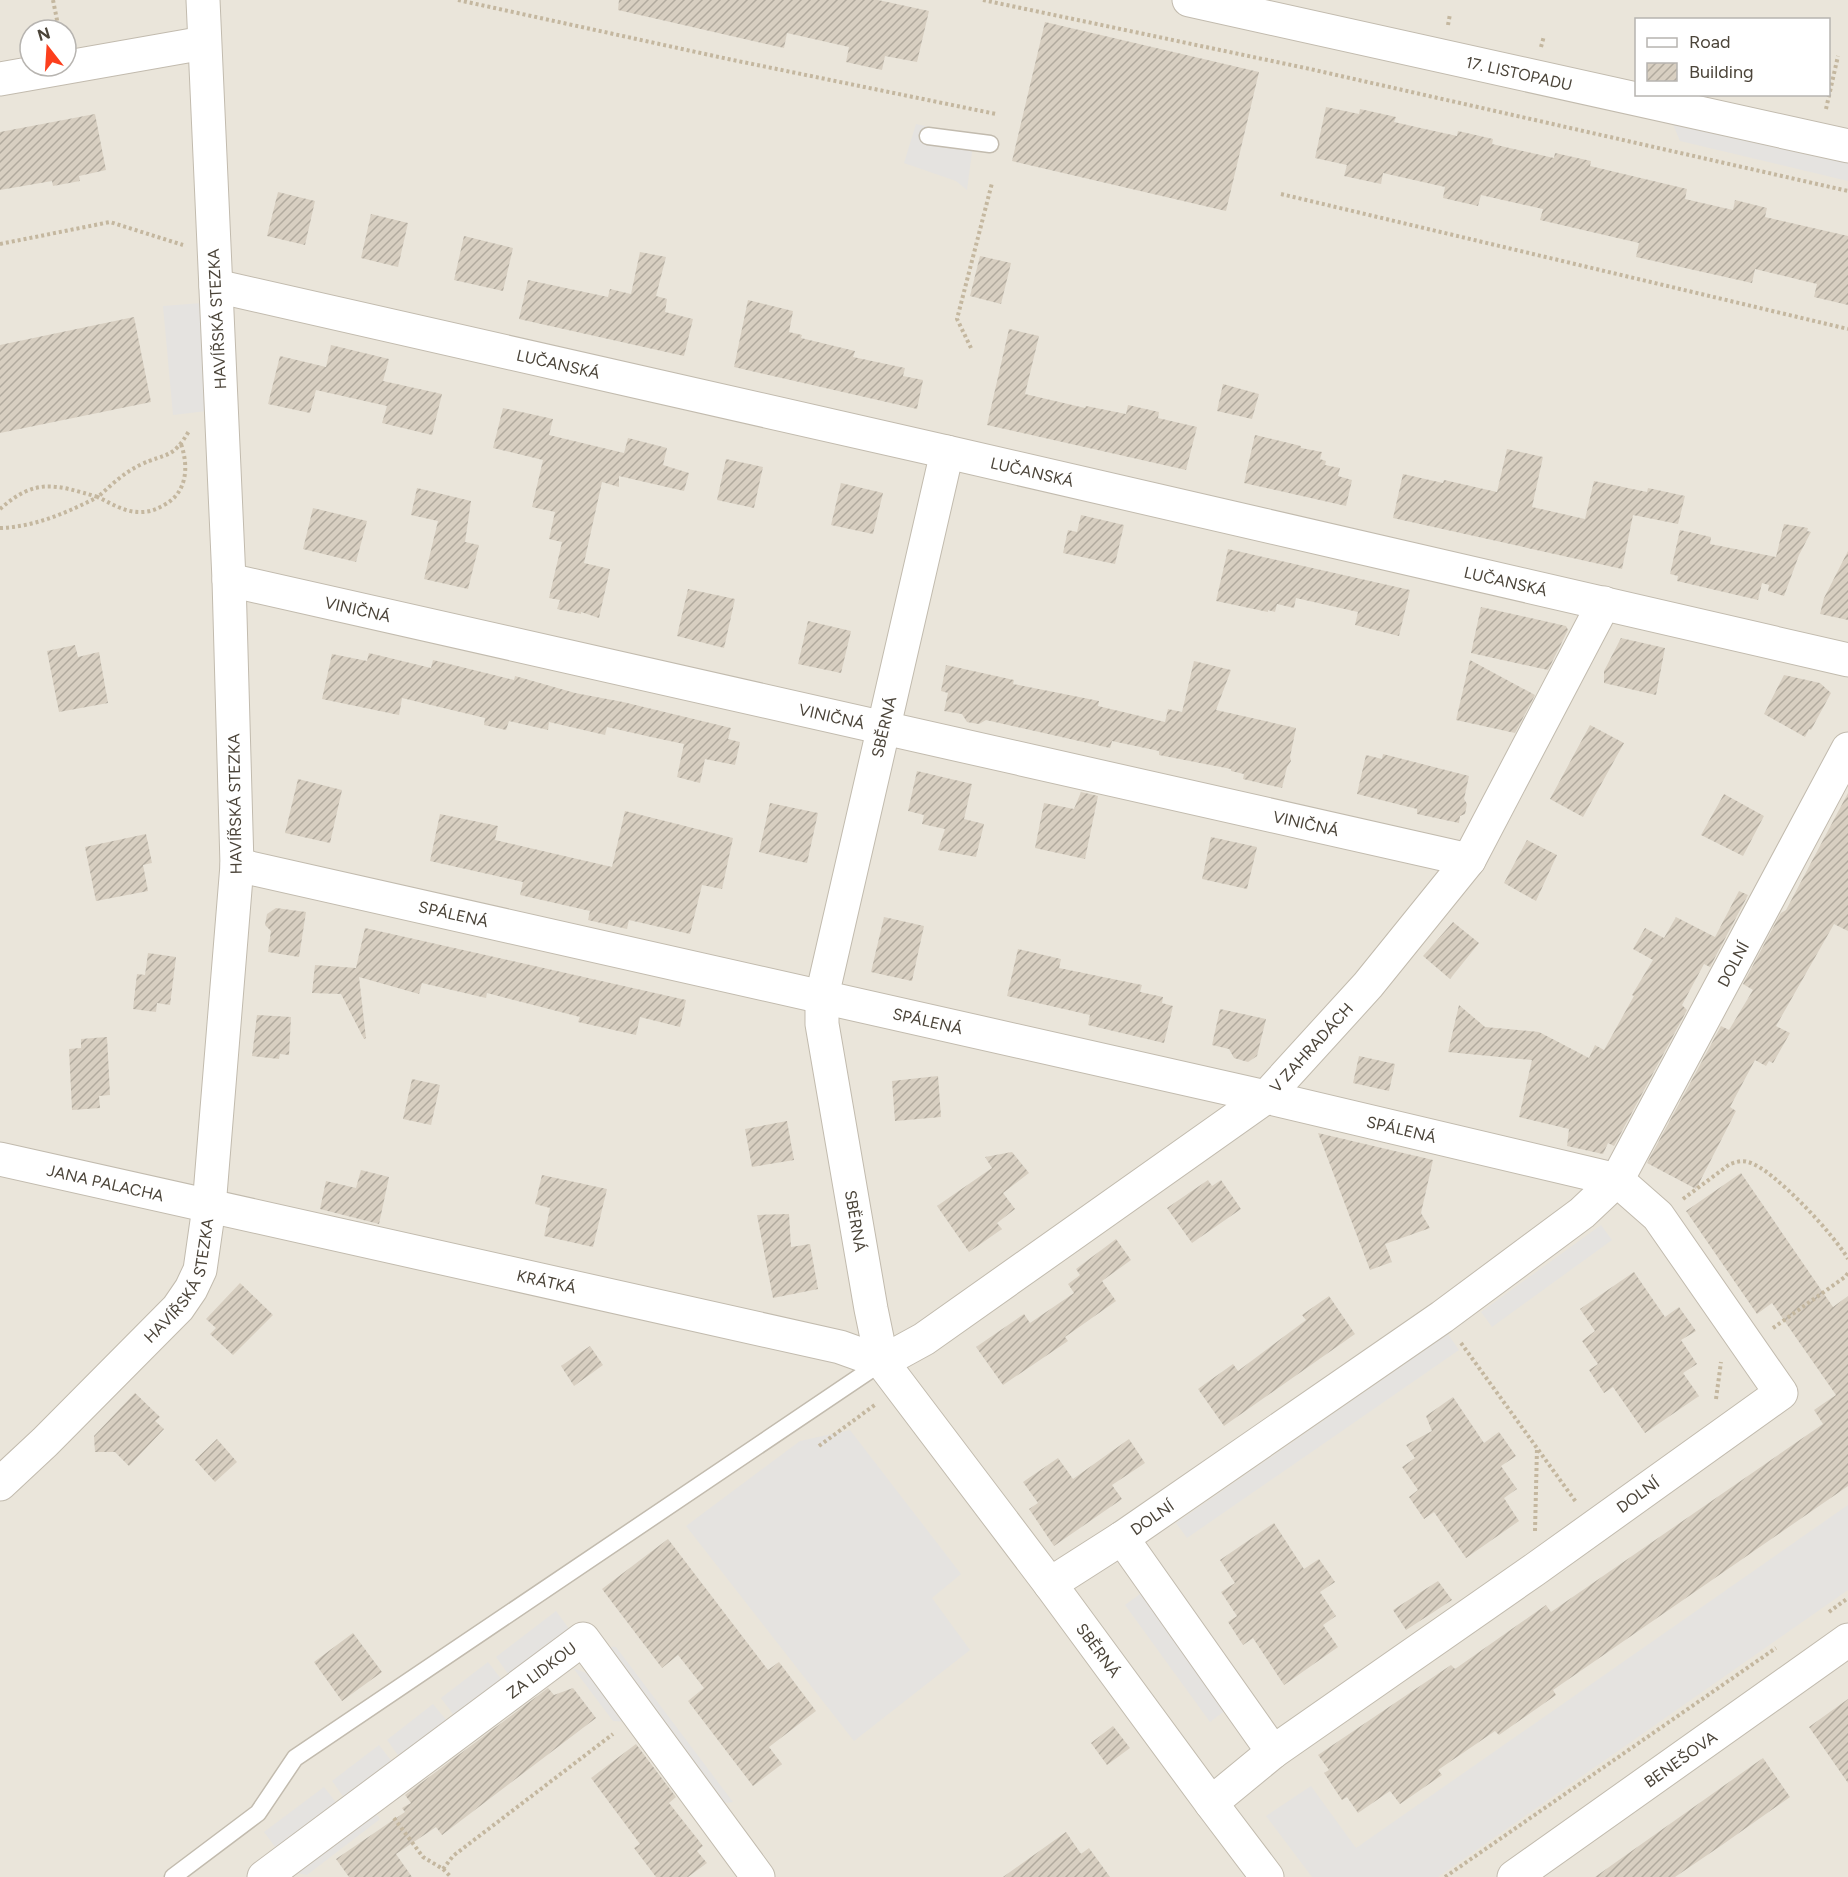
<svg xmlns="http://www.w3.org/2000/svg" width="1848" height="1877" font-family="Figtree,sans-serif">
  <defs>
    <pattern id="building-hatch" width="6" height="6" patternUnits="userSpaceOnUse" patternTransform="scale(1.5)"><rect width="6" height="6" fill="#d8cfc1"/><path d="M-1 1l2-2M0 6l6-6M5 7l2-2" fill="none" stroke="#b1aa9e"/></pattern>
  </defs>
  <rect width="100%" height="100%" fill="#f6f3ec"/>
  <path fill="#eae5da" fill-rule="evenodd" d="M0,0H1848V1877H0ZM1636,20H1828V94H1636ZM30,30H66V66H30Z"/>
  <path fill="#e5e3e0" d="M1667,110L1848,152V181L1680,141Z
    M916,124L974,137L967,190L956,181L904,163Z
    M202,303L207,411L173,415L163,306Z
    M1601,1225L1612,1240L1492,1327L1481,1312Z
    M1448,1334L1459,1350L1187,1538L1176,1523Z
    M850,1430L961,1574L932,1598L970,1650L854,1741L686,1526L800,1441Z
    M1848,1505V1590L1438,1877H1312L1266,1816L1311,1786L1356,1848Z
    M1147,1589L1230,1707L1210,1722L1125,1605Z
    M556,1611L570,1630L509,1675L496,1657Z
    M602,1646L616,1647L733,1802L727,1803L723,1802Z
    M488,1662L502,1680L455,1717L441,1698Z
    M573,1668L589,1674L628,1722L613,1721Z
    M433,1704L448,1722L400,1758L387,1740Z
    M379,1745L393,1763L345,1799L332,1781Z
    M324,1787L338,1805L278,1851L264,1832Z
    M373,1810L380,1819L307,1875L292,1872Z"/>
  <path fill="url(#building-hatch)" d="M619,0H878L929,11L917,62L885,56L882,70L846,62L849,47L787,33L784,48L618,10Z
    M1045,22L1259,72L1226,211L1012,161Z
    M1326,107L1359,114L1360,109L1396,117L1394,122L1425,129L1457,136L1458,131L1493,139L1492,144L1554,158L1555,153L1591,161L1590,166L1687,189L1685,199L1733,210L1735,200L1767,208L1765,217L1848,236V305L1814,297L1817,284L1755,269L1752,283L1636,257L1639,243L1540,220L1543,209L1481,195L1478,206L1443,198L1445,187L1383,173L1381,184L1344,176L1347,165L1315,158Z
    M95,114L106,170L79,176L80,181L53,186L52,181L0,190V132Z
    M278,192L315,201L305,245L267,236Z
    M371,214L408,223L398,267L361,258Z
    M464,236L513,248L503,291L454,280Z
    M640,252L666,257L656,296L667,299L665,312L693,319L684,356L519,319L528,280L608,297L610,289L631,294Z
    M980,256L1011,263L1001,304L970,296Z
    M748,300L793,311L789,332L802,335L801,338L855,351L853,357L905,368L903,376L923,380L917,409L734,367Z
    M134,317L151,402L0,433V345Z
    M1009,329L1039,336L1025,394L1085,408L1086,406L1126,414L1128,405L1159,412L1158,418L1197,427L1186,470L987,425Z
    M331,345L389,359L383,381L442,394L432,435L382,423L387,406L316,390L310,413L268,404L280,356L326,367Z
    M1223,384L1259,394L1252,419L1217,411Z
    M503,408L553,419L549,435L624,453L628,438L667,448L663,465L689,473L684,491L619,476V487L602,482L584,563L610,569L599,618L581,612V614L557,609L560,600L549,598L562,542L549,539L555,512L532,507L543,460L493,448Z
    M1255,435L1301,446V448L1322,452L1320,459L1326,461L1325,465L1340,468L1338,476L1352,480L1346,506L1244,483Z
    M1507,449L1543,457L1532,507L1585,519L1594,481L1647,492L1648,488L1685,496L1678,524L1633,515L1622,569L1393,518L1403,474L1443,483L1444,480L1497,492Z
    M726,459L763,467L754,508L717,500Z
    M841,483L883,493L873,534L831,525Z
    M417,488L471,501L465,542L479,545L468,589L424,579L438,521L411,515Z
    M313,508L367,521L356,562L303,549Z
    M1081,515L1124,525L1115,564L1063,553L1068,530L1077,532Z
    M1784,524L1808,528L1807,531L1811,532L1799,555L1784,596L1768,591L1769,585L1762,583L1758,600L1677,581L1678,576L1670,574L1680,530L1711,537L1710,544L1776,557Z
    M1228,549L1410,590L1399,636L1355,625L1358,612L1296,598L1294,608L1277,604L1275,612L1268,610V612L1216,601Z
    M1848,551V620L1820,614L1824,598Z
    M688,589L735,599L724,648L677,636Z
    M1481,607L1566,626L1568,630L1548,670L1471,653Z
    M808,621L851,631L841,673L798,664Z
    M1621,638L1665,648L1656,695L1604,683V671Z
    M75,645L78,657L99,652L108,703L59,712L47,651Z
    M369,653L431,668L433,660L514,680L515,676L575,693L623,702L731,728L728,739L740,742L735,765L705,759L700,783L677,777L684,744L651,737L607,727L605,735L549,722L548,730L509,721L506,730L484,725L485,718L402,698L399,715L322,699L332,654L367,661Z
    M1470,660L1535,695L1515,733L1456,720Z
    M1194,661L1231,670L1216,710L1296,728L1290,757L1291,761L1287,767L1282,788L1243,779L1244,774L1231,771V769L1159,755V751L1112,741L1110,748L986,720L979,724L967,722L962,714L944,711L948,693L941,691L946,665L1014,680L1013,684L1099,701L1098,706L1165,722L1168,709L1182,712Z
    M1784,675L1820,683L1831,693L1811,730L1809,729L1805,737L1764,714Z
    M1590,725L1624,743L1583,817L1550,799Z
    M1383,754L1469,776L1464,799L1467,804L1465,814L1460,816L1459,823L1417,814V809L1357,794L1366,755L1382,759Z
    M917,771L972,784L964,819L984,824L976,857L938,850L945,829L922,824L924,815L908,811Z
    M298,779L342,790L330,843L285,833Z
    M1081,792L1098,796L1085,859L1035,848L1044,803L1074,809Z
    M1848,793V931L1834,924L1776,1026L1790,1033L1773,1063L1769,1061L1766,1066L1755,1060L1730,1107L1736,1111L1696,1189L1647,1163L1721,1026L1729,1030L1753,990L1743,984L1781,913L1786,910Z
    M1724,794L1764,816L1743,856L1701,835Z
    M770,803L818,813L807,863L759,852Z
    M625,811L733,838L722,889L702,885L690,934L629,920L627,929L588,920L590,911L520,895L523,882L430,861L440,814L498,826L495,840L612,867Z
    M146,834L152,863L143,865L148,891L96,901L85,847Z
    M1211,837L1257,847L1247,889L1202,879Z
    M1527,840L1557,855L1536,901L1504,883Z
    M1739,891L1748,895L1710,967L1704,964L1682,1005L1687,1010L1614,1146L1608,1143L1603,1154L1567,1146L1569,1129L1519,1117L1532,1060L1448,1052L1459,1005L1485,1027L1539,1032L1589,1058L1595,1045L1604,1050L1634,996L1632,995L1653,960L1633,949L1645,928L1664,938L1676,917L1715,937Z
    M276,908L306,912L299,957L268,952L271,931L265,925L267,914Z
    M884,917L924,926L912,981L871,972Z
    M1453,922L1479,943L1450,979L1423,956Z
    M365,928L686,1000L680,1027L640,1017L636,1035L578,1022L580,1017L487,993L486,998L422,983L419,994L359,977L366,1038L364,1039L341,994L312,993L315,965L356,968Z
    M1018,949L1061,959L1059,968L1142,985L1140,992L1163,997L1162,1003L1173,1006L1164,1043L1088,1025L1090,1015L1007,996Z
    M148,953L176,957L170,1005L157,1003L156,1012L133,1009L137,974L145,975Z
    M1220,1009L1266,1019L1257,1056L1248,1062L1234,1058L1229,1049L1212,1045Z
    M257,1015L291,1017L289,1055L280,1054L279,1059L252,1056Z
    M107,1037L110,1095L99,1096L100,1108L72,1110L69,1049L81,1048V1039Z
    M1359,1056L1395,1064L1389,1091L1353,1083Z
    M938,1076L941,1117L895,1121L892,1081Z
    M412,1079L440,1085L431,1125L403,1119Z
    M787,1121L794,1160L752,1167L745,1129Z
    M1318,1133L1433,1160L1421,1213L1430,1228L1385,1244L1392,1262L1370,1270Z
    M1012,1152L1029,1173L1003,1193L1015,1209L997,1223L1002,1229L969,1252L937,1206L992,1168L985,1157Z
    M361,1170L389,1177L379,1224L320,1209L326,1181L356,1188Z
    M1741,1173L1833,1307L1848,1296V1486L1553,1690L1556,1695L1499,1735L1495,1731L1438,1770L1442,1775L1400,1804L1390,1791L1358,1813L1347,1797L1342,1800L1324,1773L1329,1770L1318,1755L1451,1665L1455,1669L1546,1605L1551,1612L1823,1424L1814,1410L1836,1395L1772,1303L1757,1314L1686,1211Z
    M542,1175L607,1189L593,1247L544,1236L550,1208L535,1204Z
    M1208,1180L1212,1186L1221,1180L1241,1209L1192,1243L1167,1208Z
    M789,1214L791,1247L810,1244L818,1289L773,1298L757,1215Z
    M1116,1239L1131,1260L1102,1281L1116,1301L1065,1337L1068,1341L1003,1385L976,1347L1024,1314L1030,1323L1074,1293L1068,1284L1080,1275L1076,1269Z
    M1634,1272L1665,1317L1679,1307L1696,1331L1681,1340L1697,1364L1683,1373L1699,1396L1645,1433L1613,1387L1604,1393L1589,1370L1598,1364L1582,1341L1595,1331L1580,1309Z
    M240,1283L273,1315L233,1355L210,1334L216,1328L206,1319Z
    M1329,1296L1355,1334L1224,1426L1198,1389L1233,1364L1238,1371L1306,1320L1302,1315Z
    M590,1346L603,1365L574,1386L561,1366Z
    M135,1393L160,1417L155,1421L164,1429L129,1466L115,1452H95L94,1436Z
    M1453,1397L1484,1443L1499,1432L1516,1456L1501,1466L1517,1489L1504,1498L1519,1521L1466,1558L1434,1512L1424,1519L1409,1497L1418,1490L1402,1467L1415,1458L1406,1445L1432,1431L1426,1416Z
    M217,1439L237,1462L215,1482L195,1460Z
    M1129,1439L1145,1463L1112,1485L1122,1499L1054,1546L1029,1509L1038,1503L1023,1482L1058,1458L1073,1479Z
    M1274,1523L1304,1569L1319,1559L1335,1582L1320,1592L1336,1616L1323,1625L1338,1647L1284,1685L1253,1638L1243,1645L1228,1622L1237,1616L1221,1592L1235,1583L1220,1560Z
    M668,1539L768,1670L779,1662L816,1711L769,1747L782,1764L753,1786L688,1701L704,1688L678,1655L662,1668L602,1589Z
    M1438,1581L1452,1600L1406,1630L1393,1610Z
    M353,1633L382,1672L342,1701L314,1662Z
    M548,1688L554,1695L573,1688L596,1718L442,1835L436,1827L396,1854L412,1877H349L336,1859L405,1812L402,1808L411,1803L405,1795Z
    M1848,1699V1783L1809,1727Z
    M1113,1726L1130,1748L1107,1765L1091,1743Z
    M636,1744L676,1797L669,1803L703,1846L697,1851L707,1863L688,1877H656L634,1848L640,1844L591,1778Z
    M1763,1758L1790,1797L1722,1845L1675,1877H1595Z
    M1066,1832L1081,1854L1089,1848L1110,1877H1003Z"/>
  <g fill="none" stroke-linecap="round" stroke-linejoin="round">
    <g stroke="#c2bbae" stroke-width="19">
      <path id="lane" d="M928,136L990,144
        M173,1877L258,1813L295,1758L882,1362"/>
    </g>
    <g stroke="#c2bbae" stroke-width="35">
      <g id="street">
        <path id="s1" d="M1189,0L1848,146"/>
        <path d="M0,79L204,43"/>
        <path id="s2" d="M216,286L947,452L1848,660"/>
        <path id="s3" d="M947,452L822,996V1024L871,1309L882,1362L1050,1584L1211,1803L1267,1877"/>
        <path id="s4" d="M229,580L1469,860"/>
        <path id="s5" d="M237,865L1266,1097L1617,1180L1658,1216L1781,1393L1534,1570L1273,1752L1211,1803"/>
        <path id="s6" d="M0,1159L840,1347L882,1362"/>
        <path id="s7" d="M882,1362L924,1339L1266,1097L1368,985L1469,860L1604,603"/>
        <path id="s8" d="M0,1484L45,1442L178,1308L191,1289L200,1270L209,1207L237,865L229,580L203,0"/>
        <path d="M1122,1538L1273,1752"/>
        <path id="s9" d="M1050,1584L1122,1538L1442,1317L1582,1213L1617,1180L1848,749"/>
        <path id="s10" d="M264,1877L583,1639L758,1877"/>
        <path id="s11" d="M1514,1877L1848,1640"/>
      </g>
    </g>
    <path stroke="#c4b79f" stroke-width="4" stroke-dasharray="3 3" stroke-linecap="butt" d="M53,0L59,30
      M458,0L728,59L996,114
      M983,0L1310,69L1848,191
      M1448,25L1450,14
      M1541,47L1544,36
      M1826,109L1838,56
      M1281,194L1848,329
      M0,244L110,222L183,245
      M971,348L957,319L992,183
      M0,509C36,477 56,485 98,497C111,485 125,472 140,465C167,452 172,460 189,431
      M0,528C35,527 68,512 98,497C112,504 126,513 142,512C150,512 157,509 164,505C187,493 189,467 181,444
      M1683,1199L1730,1164C1736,1162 1742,1160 1748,1162C1773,1168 1836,1237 1848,1259
      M1773,1328L1845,1277L1848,1273
      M1461,1343L1576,1502
      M1716,1399L1721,1362
      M819,1446L876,1404
      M1535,1531L1537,1448
      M1829,1612L1848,1598
      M394,1818L423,1857L443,1869L451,1877
      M443,1869L453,1856L613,1734
      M1445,1877L1776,1648"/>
    <use href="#lane" stroke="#fff" stroke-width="16"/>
    <use href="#street" stroke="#fff" stroke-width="33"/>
  </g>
  <g text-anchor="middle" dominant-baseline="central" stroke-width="4.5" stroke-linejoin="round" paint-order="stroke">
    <g font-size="16" fill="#4b4439" stroke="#fff">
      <text stroke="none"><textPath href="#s1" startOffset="338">17. LISTOPADU</textPath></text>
      <text transform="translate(217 319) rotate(-93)">HAVÍŘSKÁ STEZKA</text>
      <text stroke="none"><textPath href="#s2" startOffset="351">LUČANSKÁ</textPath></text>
      <text stroke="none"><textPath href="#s2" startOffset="837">LUČANSKÁ</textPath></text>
      <text stroke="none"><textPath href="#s2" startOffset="1323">LUČANSKÁ</textPath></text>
      <text stroke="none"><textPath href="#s4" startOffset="132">VINIČNÁ</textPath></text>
      <text stroke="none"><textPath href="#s4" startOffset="618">VINIČNÁ</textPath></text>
      <text transform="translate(884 727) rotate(-77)">SBĚRNÁ</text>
      <text transform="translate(235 804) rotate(-91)">HAVÍŘSKÁ STEZKA</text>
      <text stroke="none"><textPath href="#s4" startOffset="1104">VINIČNÁ</textPath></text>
      <text stroke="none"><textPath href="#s5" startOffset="222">SPÁLENÁ</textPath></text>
      <text stroke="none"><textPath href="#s9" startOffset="942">DOLNÍ</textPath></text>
      <text stroke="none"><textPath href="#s5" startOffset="708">SPÁLENÁ</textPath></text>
      <text stroke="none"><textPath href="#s7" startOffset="534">V ZAHRADÁCH</textPath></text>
      <text stroke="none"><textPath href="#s5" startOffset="1194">SPÁLENÁ</textPath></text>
      <text stroke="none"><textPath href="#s6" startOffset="108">JANA PALACHA</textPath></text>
      <text stroke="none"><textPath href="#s3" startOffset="786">SBĚRNÁ</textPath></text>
      <text stroke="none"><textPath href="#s8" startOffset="276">HAVÍŘSKÁ STEZKA</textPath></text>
      <text stroke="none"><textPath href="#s6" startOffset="560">KRÁTKÁ</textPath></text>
      <text transform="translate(1638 1495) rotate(-36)">DOLNÍ</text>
      <text stroke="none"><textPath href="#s9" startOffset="122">DOLNÍ</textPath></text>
      <text stroke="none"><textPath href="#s3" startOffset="1290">SBĚRNÁ</textPath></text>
      <text stroke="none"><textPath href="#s10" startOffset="346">ZA LIDKOU</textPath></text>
      <text stroke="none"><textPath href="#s11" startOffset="204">BENEŠOVA</textPath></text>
    </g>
  </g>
  <rect x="1635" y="18" width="195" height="78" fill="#ffffff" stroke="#b7b4b0" stroke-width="1.5"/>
  <rect x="1647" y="38" width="30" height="9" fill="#ffffff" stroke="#b7b4b0" stroke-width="1.5"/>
  <text x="1689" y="48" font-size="18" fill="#4b4439">Road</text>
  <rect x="1647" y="63" width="30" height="18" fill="url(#building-hatch)" stroke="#b7b4b0" stroke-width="1.5"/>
  <text x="1689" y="78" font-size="18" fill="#4b4439">Building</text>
  <g transform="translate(48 48) rotate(343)"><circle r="28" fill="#ffffff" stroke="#b7b4b0" stroke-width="1.5"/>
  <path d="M0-4.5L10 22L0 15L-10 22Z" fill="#fc3f1d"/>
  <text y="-9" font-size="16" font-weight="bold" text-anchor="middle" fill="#4b4439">N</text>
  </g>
</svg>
